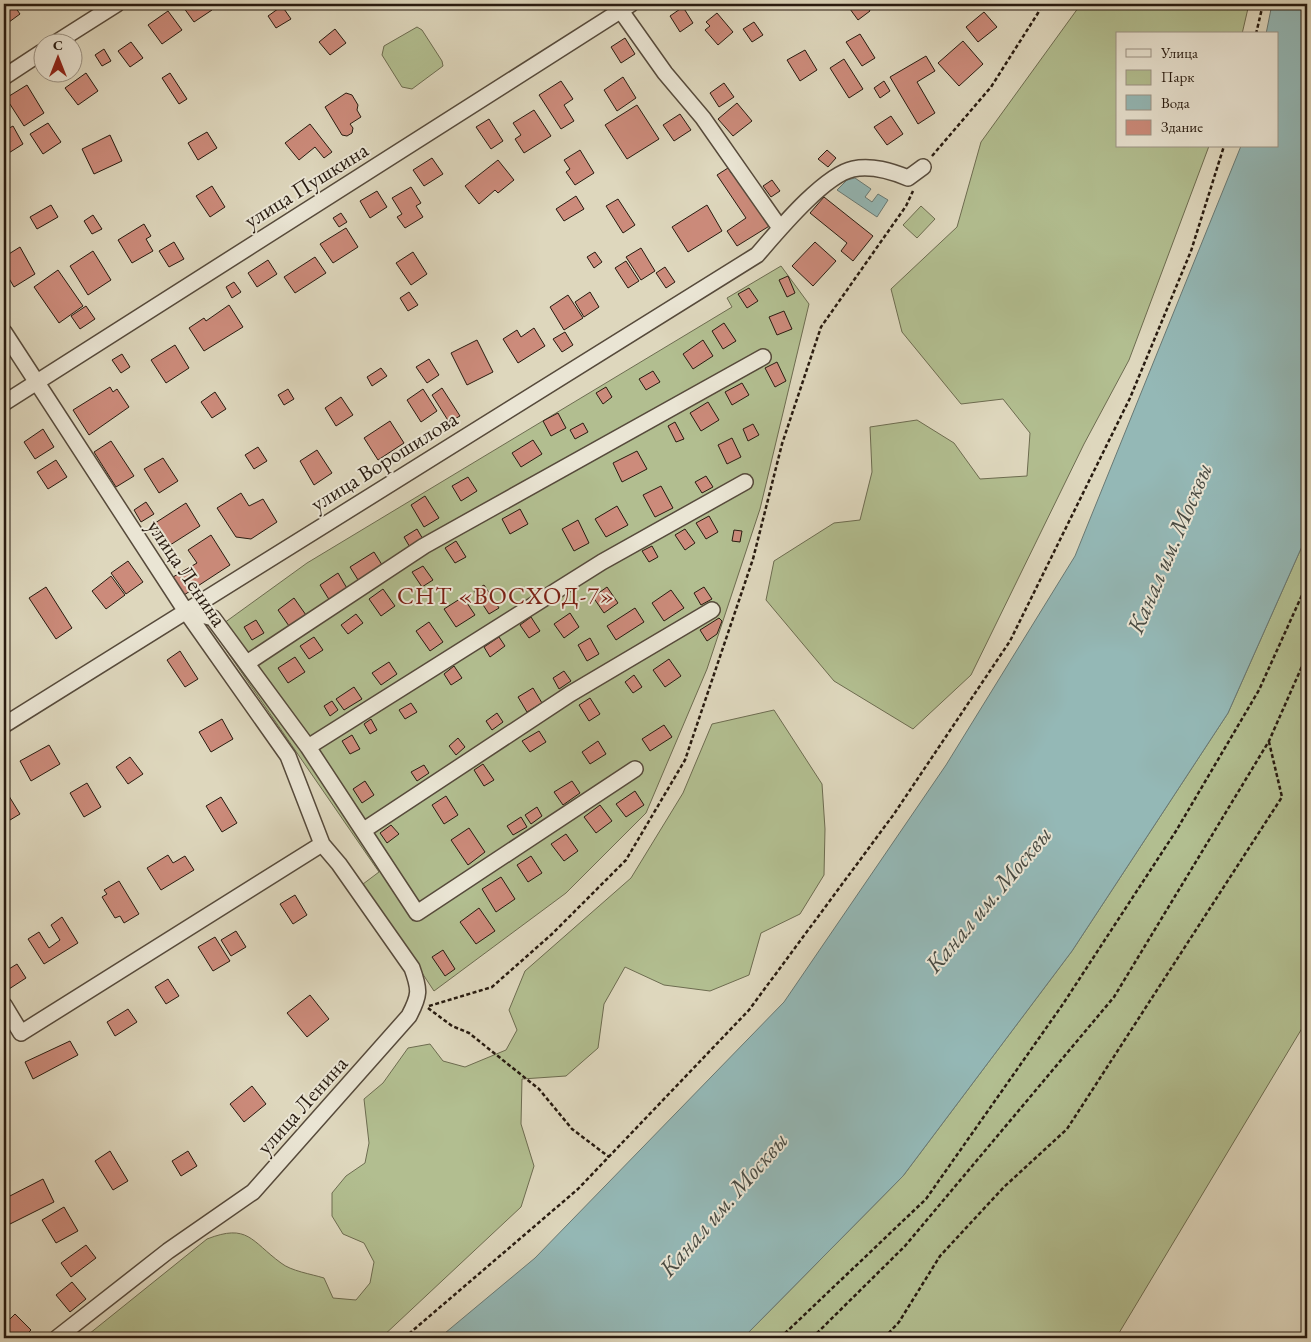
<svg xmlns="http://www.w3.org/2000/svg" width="1311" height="1342" font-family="'EB Garamond',serif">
  <rect width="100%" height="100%" fill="#ded7bd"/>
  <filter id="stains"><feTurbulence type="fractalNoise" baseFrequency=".004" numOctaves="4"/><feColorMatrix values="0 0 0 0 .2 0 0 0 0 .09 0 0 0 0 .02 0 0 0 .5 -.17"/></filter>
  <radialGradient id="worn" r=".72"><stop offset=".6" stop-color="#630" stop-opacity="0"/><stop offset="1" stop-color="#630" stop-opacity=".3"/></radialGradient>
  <path fill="#b2be90" stroke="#6d6c50" d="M1081,4H1249L1242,34H1117V146H1209L1129,360L1084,444L971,675L913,729L834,681L766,600L774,561L834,523L860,520L872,472L870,427L917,420L954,443L980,479L1027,476L1030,433L1003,399L961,404L902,332L891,289L957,227L981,142Z
    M417,27L422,30L442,61L443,66L412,89L402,87L382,55L384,46Z
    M921,206L935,219L917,238L903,225Z
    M781,266L809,304L760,509L707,669L646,813L566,893L434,991L363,884L379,872L213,631L307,563L732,307L727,298Z
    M1307,535V1020L1116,1338H743L903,1176L1072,951L1228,713Z
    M774,710L822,784L825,829L824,875L800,914L761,933L749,975L710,991L664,985L625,967L604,1004L598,1048L566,1076L522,1079L521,1124L534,1166L521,1207L381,1338H84L207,1239C248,1223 251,1241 281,1263C291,1271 311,1274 324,1278L333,1298L356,1300L370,1283L374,1262L364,1243L343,1234L332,1216V1193L346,1176L365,1163L369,1143L364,1099L383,1083L408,1048L430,1044L443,1061L465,1067L506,1050L517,1030L509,1010L525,971L631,878L683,793L712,724Z"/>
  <path fill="#94b8b6" stroke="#697974" d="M1272,4H1307V535L1228,713L1072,951L903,1176L743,1338H439L535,1258L784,1002L946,765L1075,556L1241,146H1277V34H1266Z
    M855,178L871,189L865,197L872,202L878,194L888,200L877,217L837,190L847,180Z"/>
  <path fill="#cc8b7b" stroke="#281b10" d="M4,4H13L20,14L5,25Z
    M181,4H208L212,10L194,22Z
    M858,4H866L870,11L858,20L850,9Z
    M282,6L291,19L276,28L268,16Z
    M683,7L693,23L680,32L670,16Z
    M168,11L182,30L162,44L148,25Z
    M984,12L997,27L978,42L966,27Z
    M717,13L733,32L718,45L705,30L710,26L706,22Z
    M754,22L763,35L752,42L743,29Z
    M335,29L346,43L330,55L319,42Z
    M860,34L875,58L862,66L846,42Z
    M625,38L635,54L621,63L611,47Z
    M963,41L983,64L959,86L938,63Z
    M131,42L143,58L130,67L118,51Z
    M104,49L111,61L102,66L95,55Z
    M805,50L817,70L800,81L787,60Z
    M926,56L935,71L917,82L935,113L918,124L890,77Z
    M844,59L863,89L849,98L830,68Z
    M86,73L98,91L78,105L65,88Z
    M170,73L187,99L179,104L162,78Z
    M623,77L636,98L617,111L604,90Z
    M561,81L573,99L564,105L574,121L561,129L539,95Z
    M884,81L890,91L880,98L874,88Z
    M724,83L734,97L719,107L710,93Z
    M27,85L44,113L24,126L6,98Z
    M346,93L352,95L358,105L357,110L361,117L350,124L353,128L352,133L347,136L342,135L325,107Z
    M737,103L752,121L733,136L718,119Z
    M637,105L659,139L627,159L605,125Z
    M534,110L551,136L524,153L515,139L521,135L513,123Z
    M680,114L691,130L674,141L663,125Z
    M891,116L903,134L887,145L874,127Z
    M489,119L503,141L491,149L476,127Z
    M48,123L61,142L43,154L30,134Z
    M310,124L332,152L324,158L315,147L299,160L285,143Z
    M13,126L23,144L4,156V131Z
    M207,132L217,148L198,160L188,143Z
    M110,135L122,161L94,174L82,149Z
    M580,150L594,173L575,185L566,172L570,169L564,160Z
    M827,150L836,158L828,167L818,159Z
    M432,158L443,174L424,186L413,170Z
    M498,160L514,180L498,193L495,190L479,204L465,186Z
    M728,168L732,174L736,172L771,225L737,246L727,231L746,218L717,175Z
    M772,180L780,191L771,197L763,186Z
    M212,186L225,207L210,217L196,196Z
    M411,187L421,203L416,206L423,217L405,228L397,217L402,214L392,198Z
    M377,191L387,207L370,218L360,201Z
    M576,196L584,209L564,221L556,209Z
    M824,197L873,236L853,261L841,251L847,243L810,213Z
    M618,199L635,225L623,233L606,206Z
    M51,205L58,217L37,229L30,217Z
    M707,205L722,231L688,252L672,227Z
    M341,213L347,222L339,227L333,218Z
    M93,215L102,229L92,234L84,221Z
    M144,224L151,236L146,239L153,251L132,263L118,240Z
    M346,228L358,247L333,263L320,244Z
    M174,242L184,259L169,267L159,251Z
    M815,242L836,261L813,286L792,266Z
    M20,247L35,274L14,287L4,270V257Z
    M641,248L655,271L641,280L626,257Z
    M93,251L111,280L88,295L70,266Z
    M413,252L427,274L411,285L396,263Z
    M595,252L602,262L594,268L587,257Z
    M315,257L326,273L295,293L284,277Z
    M268,260L277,274L257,287L248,273Z
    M626,261L639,281L628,288L615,268Z
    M665,267L675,282L666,288L656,273Z
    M58,270L83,306L59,323L34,287Z
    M788,276L795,293L787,297L779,280Z
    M234,282L241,292L232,298L226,287Z
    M749,288L758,301L747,308L738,294Z
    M409,292L418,305L408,311L400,298Z
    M590,292L599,307L584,317L575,302Z
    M568,295L583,318L564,330L550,307Z
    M229,305L243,327L204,351L189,328L204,318L206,321Z
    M86,306L95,319L80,329L71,316Z
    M784,311L792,329L777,335L769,317Z
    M724,323L736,341L723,349L712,331Z
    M534,328L545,346L518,363L503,339L517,330L521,337Z
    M565,332L573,345L562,352L553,339Z
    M477,340L493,372L467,385L451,353Z
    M703,340L713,356L693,369L683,354Z
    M175,345L189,368L166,383L151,360Z
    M122,354L130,367L121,373L112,360Z
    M429,359L439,375L427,383L416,367Z
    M777,362L786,381L775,387L765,368Z
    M381,368L387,376L372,386L367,377Z
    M653,371L660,382L646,390L639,379Z
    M742,383L749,395L732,405L725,392Z
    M110,387L113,392L117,389L129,407L89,435L73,410Z
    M606,387L612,397L603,404L596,393Z
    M442,388L460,416L449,422L432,395Z
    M288,389L294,399L284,405L278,395Z
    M423,389L437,411L421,422L407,400Z
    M215,392L226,409L212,418L201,402Z
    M341,397L353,415L336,426L325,408Z
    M708,402L719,420L701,431L690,413Z
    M558,413L566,428L551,436L543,421Z
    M390,421L404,443L378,460L364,438Z
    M675,422L684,439L676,442L668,426Z
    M583,423L588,432L575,439L570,430Z
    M753,424L759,435L748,441L743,429Z
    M43,429L54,447L35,459L24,442Z
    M732,438L741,457L727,464L718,445Z
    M533,440L542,454L521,467L512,453Z
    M111,441L134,476L116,487L94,452Z
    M258,447L267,461L254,469L245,455Z
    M317,450L332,473L314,485L300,461Z
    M637,451L647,469L622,482L613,463Z
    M163,458L178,481L159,493L144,469Z
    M56,460L67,477L48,489L37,472Z
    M706,476L713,487L702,493L695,482Z
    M468,477L477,491L461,501L452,486Z
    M661,486L673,508L655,517L643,495Z
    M241,493L249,506L263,499L277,522L251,539L236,537L217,508Z
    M425,496L439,518L424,527L411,505Z
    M146,502L154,514L141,522L134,510Z
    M186,503L200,526L167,547L152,525Z
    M617,506L628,525L606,537L595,519Z
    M520,509L528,524L510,534L502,519Z
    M709,516L718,532L706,539L696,523Z
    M578,520L589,543L574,551L562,529Z
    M417,529L424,541L411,549L404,537Z
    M685,529L695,543L685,550L675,535Z
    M734,530L742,531L740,542L732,541Z
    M211,535L230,565L184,595L173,577L197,563L188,550Z
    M456,541L466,557L455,563L445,548Z
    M652,546L658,557L649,562L642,551Z
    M374,552L384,568L360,583L350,567Z
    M128,561L143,582L126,594L111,573Z
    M423,566L433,580L422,587L412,572Z
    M338,573L348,590L330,601L320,585Z
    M111,576L125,595L106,609L92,591Z
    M484,585L499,608L489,614L474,591Z
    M46,587L72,628L56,639L29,598Z
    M607,587L618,603L604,613L593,597Z
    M704,587L712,599L701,605L694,593Z
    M383,589L395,606L381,616L369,599Z
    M671,590L684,608L664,621L652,603Z
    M463,597L475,615L456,627L444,609Z
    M294,598L306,615L289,626L278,610Z
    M635,608L644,622L616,640L607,626Z
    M570,613L579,627L564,638L554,624Z
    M356,614L363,623L348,634L341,625Z
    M531,617L540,631L529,638L520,625Z
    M719,618L722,621L717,634L707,641L700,630Z
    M256,620L264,633L252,640L244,627Z
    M429,622L443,642L430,651L416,631Z
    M314,637L323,650L309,659L300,646Z
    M499,637L505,646L490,657L484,647Z
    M590,638L599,654L587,661L578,645Z
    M180,651L198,679L185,687L167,660Z
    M295,657L305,672L288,683L278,668Z
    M669,659L681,676L665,687L653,670Z
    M389,662L397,674L381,685L372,673Z
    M454,666L462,678L451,685L444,674Z
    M564,671L571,681L559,689L553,678Z
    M634,675L642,687L633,693L625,682Z
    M354,687L362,699L344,710L336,699Z
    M533,688L542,703L527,712L518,697Z
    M590,698L600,714L589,721L579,705Z
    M332,701L338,710L330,716L324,706Z
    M411,703L417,712L405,719L399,710Z
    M497,713L503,722L492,730L486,721Z
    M222,719L233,739L211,752L199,732Z
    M371,719L377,730L370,734L364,724Z
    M664,725L672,737L650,751L642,739Z
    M539,731L546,742L530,752L522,741Z
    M352,735L360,749L350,754L342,741Z
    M458,738L465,747L456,755L449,746Z
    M598,741L606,754L590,764L582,752Z
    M49,745L60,764L31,781L20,761Z
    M130,757L143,774L128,784L116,767Z
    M483,764L494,780L484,786L474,770Z
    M424,765L429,773L417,781L411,772Z
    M365,781L374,795L362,803L353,789Z
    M572,781L580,793L563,805L554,792Z
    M87,783L101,807L84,817L70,793Z
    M4,788L20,814L5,823L4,821Z
    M635,791L644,805L626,817L616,804Z
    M446,796L458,815L444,824L432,805Z
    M221,797L237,823L222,832L206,806Z
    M600,805L612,821L596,833L584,817Z
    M537,807L542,816L531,824L525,815Z
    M521,817L527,827L513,835L507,826Z
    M391,825L399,834L387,843L380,833Z
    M469,828L485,852L468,865L451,840Z
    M566,834L578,851L564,861L551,844Z
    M168,855L173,863L185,856L194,870L161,890L147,868Z
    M531,856L542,873L528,882L517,865Z
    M501,877L515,899L496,912L482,889Z
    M119,881L139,914L124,923L120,916L115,918L102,897L107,894L104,890Z
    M295,895L307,915L293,924L280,904Z
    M479,908L495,931L476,944L460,922Z
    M62,917L78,943L44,964L28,939L39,932L49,948L60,940L51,925Z
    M236,931L246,947L231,956L221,940Z
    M215,937L230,961L213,971L198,947Z
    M443,950L455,969L445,976L432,957Z
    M17,964L26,978L9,989L4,981V972Z
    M168,979L179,996L166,1004L155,987Z
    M310,995L329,1019L307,1037L287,1013Z
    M128,1009L137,1022L115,1036L107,1022Z
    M70,1041L78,1055L33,1079L25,1062Z
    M252,1086L266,1104L244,1122L230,1104Z
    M110,1151L128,1181L113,1190L95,1161Z
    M188,1151L197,1166L181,1176L172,1161Z
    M43,1179L54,1202L4,1227V1199Z
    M64,1207L78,1231L56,1243L42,1220Z
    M86,1245L96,1258L71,1277L61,1263Z
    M72,1282L86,1299L70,1312L56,1295Z
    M15,1314L31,1330L23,1338H4V1325Z"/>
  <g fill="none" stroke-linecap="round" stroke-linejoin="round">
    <g stroke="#564a3b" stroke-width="18">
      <path id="minor" d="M618,4L621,11L665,73L703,118L780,228
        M57,42L117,4
        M4,77L42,52
        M4,332L185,610L288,756L322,844L339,864L412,968C420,990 420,995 409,1016L253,1192L168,1251L57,1338
        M4,403L631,4
        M185,610L213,618L308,747L417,913L635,769
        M247,663L424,546L763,357
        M4,725L757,255C777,232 824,175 853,169C872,165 891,171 908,178L923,167
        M308,747L602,562L745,482
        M364,830L570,694L712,610
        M4,1005L21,1033L322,844"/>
    </g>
    <path stroke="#281b10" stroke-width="2.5" stroke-dasharray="4 2.5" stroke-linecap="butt" d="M1256,34L1263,4
      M932,156L991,87L1038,13L1042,4
      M429,1006L492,987L552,934L626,860L685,760L753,559L782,444L821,327L906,206L913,191
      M428,1008L452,1026L469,1033L539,1089L572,1129L609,1157
      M404,1338L578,1189L749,1010L894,814L1010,641L1130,398L1191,251L1224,146
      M780,1338L926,1199L1063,1004L1176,831L1259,690L1307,584
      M812,1338L905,1246L1114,997L1269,741L1307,655
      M884,1338L899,1322L940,1256L1004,1187L1067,1129L1282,797L1269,742"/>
    <use href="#minor" stroke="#eae5d4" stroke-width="15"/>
  </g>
  <g text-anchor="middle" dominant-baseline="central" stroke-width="4" stroke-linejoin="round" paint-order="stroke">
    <g font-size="22" fill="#281b10" stroke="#eae5d4">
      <text transform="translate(306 185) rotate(-32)">улица Пушкина</text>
      <text transform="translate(384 461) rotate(-32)">улица Ворошилова</text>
      <text transform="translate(187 573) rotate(56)">улица Ленина</text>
      <text transform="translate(302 1105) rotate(-48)">улица Ленина</text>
    </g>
    <g font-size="24" font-style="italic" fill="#484a42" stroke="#eae5d4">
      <text transform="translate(1169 548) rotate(-67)">Канал им. Москвы</text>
      <text transform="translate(988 899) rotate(-50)">Канал им. Москвы</text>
      <text transform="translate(723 1204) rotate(-49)">Канал им. Москвы</text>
    </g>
    <g font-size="24" letter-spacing="1" fill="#7a1f14" stroke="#eae5d4">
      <text x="506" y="595">СНТ «ВОСХОД-7»</text>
    </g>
  </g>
  <rect width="1311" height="1342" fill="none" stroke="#ded7bd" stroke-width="20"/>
  <rect x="5" y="5" width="1301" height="1332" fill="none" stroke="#281b10" stroke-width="2.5"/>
  <rect x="10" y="10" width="1291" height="1322" fill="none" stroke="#281b10"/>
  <rect x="1116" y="32" width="162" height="115" fill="#eae5d4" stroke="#9c9486"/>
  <rect x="1126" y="49" width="25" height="8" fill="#eae5d4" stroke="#9c9486"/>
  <text x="1161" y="58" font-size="15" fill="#281b10">Улица</text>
  <rect x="1126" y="70" width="25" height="15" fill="#b2be90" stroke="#9c9486"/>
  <text x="1161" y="82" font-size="15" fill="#281b10">Парк</text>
  <rect x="1126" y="95" width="25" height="15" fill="#94b8b6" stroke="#9c9486"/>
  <text x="1161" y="108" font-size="15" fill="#281b10">Вода</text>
  <rect x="1126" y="120" width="25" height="15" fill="#cc8b7b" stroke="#9c9486"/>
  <text x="1161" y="132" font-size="15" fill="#281b10">Здание</text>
  <g transform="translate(58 58)"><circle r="24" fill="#eae5d4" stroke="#9c9486"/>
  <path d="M0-4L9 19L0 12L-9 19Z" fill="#8f2418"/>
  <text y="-8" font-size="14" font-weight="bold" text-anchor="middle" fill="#281b10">С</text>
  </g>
  <rect width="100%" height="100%" filter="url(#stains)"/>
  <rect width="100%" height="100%" fill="url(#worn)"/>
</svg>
